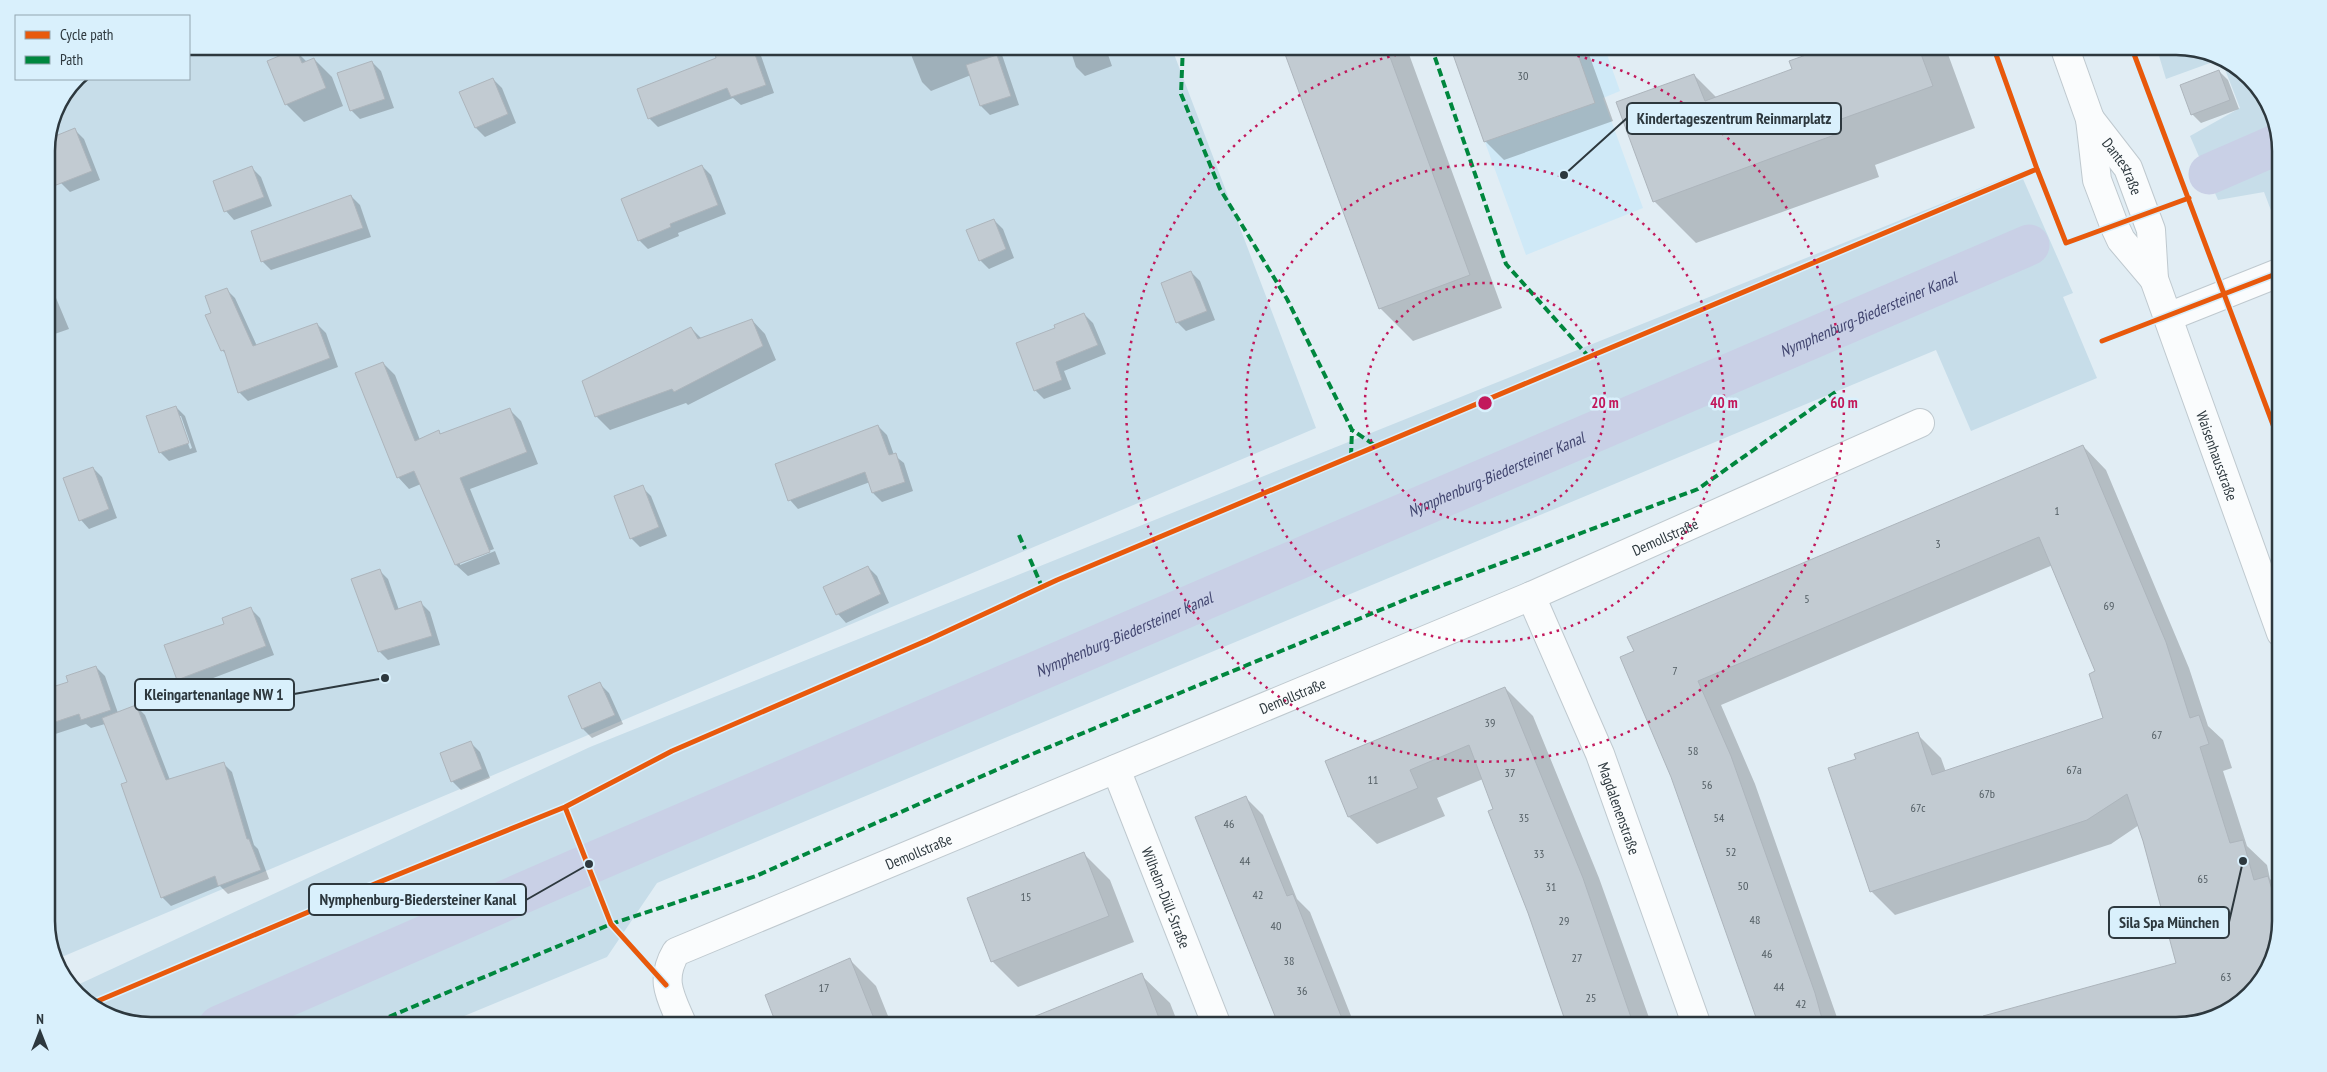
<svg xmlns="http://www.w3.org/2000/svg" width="2327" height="1072" font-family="'PT Sans Narrow',sans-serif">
  <rect width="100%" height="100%" fill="#e1edf4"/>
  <path fill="#cfe9f7" d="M1450,46H1604L1620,91L1603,98L1643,208L1526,255Z"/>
  <path fill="#c7dde9" d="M189,46H1171L1316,428L57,959L47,928L46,145L54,111L76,79H189Z
    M2156,46H2176L2216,54L2263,93L2281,145V219L2275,221L2264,192L2218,200L2190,136L2240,108L2221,59L2166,79Z
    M2020,172L2073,293L2063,297L2097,378L1971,431L1936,350L657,883L607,957L440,1026H151L111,1018L73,987L590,747Z"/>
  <path fill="#0003" fill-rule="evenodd" d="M736,46H755L759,50L774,93L741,105L733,98L658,127L649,118L718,58Z
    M911,46H999L1019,105L990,115L981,106L971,75L931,91L922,82L908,47Z
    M1069,46H1105L1112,66L1085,76L1076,67Z
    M1284,46H1406L1502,308L1413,341L1380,308Z
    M1451,46H1586L1613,121L1504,160L1486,142Z
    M1824,46H1945L1975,128L1875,165L1879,177L1696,243L1654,201L1694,75L1717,98L1794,70L1826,49Z
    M296,51L307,62L314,59L332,77L343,106L304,122L286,104L269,62Z
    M372,62L381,71L394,108L360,119L351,110Z
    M2219,71L2228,80L2239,109L2201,123L2192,114Z
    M493,79L502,88L516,123L485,137L476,128L461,93Z
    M75,130L84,139L100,180L70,192L61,183L46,145L47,140Z
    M702,166L711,175L726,214L678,233L679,236L648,249L639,240Z
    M252,168L261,177L272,206L234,220L226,211Z
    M351,196L360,205L371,237L271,270L262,261Z
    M994,220L1003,229L1014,258L989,269L980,260Z
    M1191,272L1200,281L1215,320L1186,331L1177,322Z
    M46,274L69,329L46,337Z
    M226,289L235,298L257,346L317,324L326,333L338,367L248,401L239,392L227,355L222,350L212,313Z
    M1084,314L1093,323L1106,354L1064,371L1071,389L1044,399L1035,390L1056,329Z
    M752,320L765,334L776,360L688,405L686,403L610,430L596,416L691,328L702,339Z
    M383,363L395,375L420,440L439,432L442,435L509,409L521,421L538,464L470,489L494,549L460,562V565L495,551L500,564L468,576L456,565L421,484L409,489L398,477Z
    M2281,363V393L2271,367Z
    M176,407L185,416L197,452L169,461L160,452ZM178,416H181L192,448L190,449Z
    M878,426L887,435L894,455L904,463L913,491L882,502L873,493L870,482L798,509L790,500Z
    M2083,446L2106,470L2189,668L2208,726L2223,740L2232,768L2223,771L2247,846L2267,865L2270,879L2281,890V921L2273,961L2234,1008L2176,1026H1983L2177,964L2139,825L2111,844L1895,915L1871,891L1858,760L1917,734L1941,758L1946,772L2104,719L2097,672L2053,565L1721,705L1755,784L1840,1026H1760L1672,777L1621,658Z
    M93,468L102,477L117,518L89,529L81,520Z
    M642,487L651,496L667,536L640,547L631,538Z
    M868,567L877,576L889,603L846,623L838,614L825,588Z
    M379,570L388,579L399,610L421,603L430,612L440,645L388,660L379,651Z
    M251,609L260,618L274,655L187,688L178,679L226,624Z
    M96,667L105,676L118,713L136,706L145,715L170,780L223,763L232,772L254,845L258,849L269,879L228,894L220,886L171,906L162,897L129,783L105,724L91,728L86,724L46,737V690L70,683Z
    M600,684L609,693L623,724L592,738L583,729L569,697Z
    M1505,688L1533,716L1599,878L1652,1026H1567L1483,779L1437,798L1445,816L1377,844L1349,817Z
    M471,743L480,752L490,778L461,790L452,781Z
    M1245,797L1263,815L1297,899L1310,912L1355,1026H1281Z
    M1084,854L1110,880L1134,942L1018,987L992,961Z
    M850,960L876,986L892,1026H779Z
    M1141,975L1170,1003L1179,1026H1074Z"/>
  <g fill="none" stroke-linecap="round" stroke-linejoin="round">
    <g stroke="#c9d0e6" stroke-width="41">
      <path d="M2209,174L2280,143"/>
      <path id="s1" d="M219,1026L589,864L2029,245"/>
    </g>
  </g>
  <path fill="#c2cbd2" stroke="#adb5bc" d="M733,46H752L766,85L731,97L727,88L648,119L637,89L716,58L715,53Z
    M1282,46H1386L1470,275L1379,309Z
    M1450,46H1575L1595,103L1484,142Z
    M1831,46H1918L1933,86L1833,122L1837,134L1653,202L1616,102L1694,74L1705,101L1792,69L1789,61Z
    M296,49L302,63L314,58L326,88L285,105L267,61Z
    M997,55L1011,96L980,106L966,65Z
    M372,61L385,99L350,111L337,73Z
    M2219,70L2230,100L2191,115L2180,85Z
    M493,78L508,114L475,128L459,92Z
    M75,128L92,171L46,189L48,139Z
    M702,165L718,205L670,224L671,227L638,241L621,199Z
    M252,166L264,197L224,212L213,181Z
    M351,195L363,228L261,262L251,231Z
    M994,219L1006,249L979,261L966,230Z
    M1191,271L1207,311L1176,323L1161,283Z
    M227,288L253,346L317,323L330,358L238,393L224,350L221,351L205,315L211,313L205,296Z
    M1084,313L1098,345L1056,362L1062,380L1034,391L1016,343L1055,328L1054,325Z
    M752,319L763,346L674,392L672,389L595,417L582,381L691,327L698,339Z
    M383,362L415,441L439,430L440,434L510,408L527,452L460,478L490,552L455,565L414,471L397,478L355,373Z
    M176,406L189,443L159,453L146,416Z
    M878,425L889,455L896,453L905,482L872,493L865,472L788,501L775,464Z
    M2083,445L2166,642L2190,718L2199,715L2209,744L2200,747L2230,843L2243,840L2254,880L2268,876L2281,921L2273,961L2234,1008L2176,1026H1984L1983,1016L2176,963L2143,841L2127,794L2087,820L1870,892L1828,768L1856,759L1854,754L1918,732L1932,775L2103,718L2089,674L2095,671L2039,537L1698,681L1731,756L1815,993L1824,1026H1759L1671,777L1620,657L1634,651L1627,637Z
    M93,467L109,509L79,521L63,478Z
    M643,485L659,527L630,539L614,496Z
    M868,566L881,594L836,615L823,587Z
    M380,569L395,610L421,601L432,636L378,652L351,579Z
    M251,607L266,646L177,680L164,645L224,624L222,618Z
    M96,666L111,710L81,720L79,714L46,725V689L68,682L66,676Z
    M600,682L615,715L582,729L568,696Z
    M1505,687L1583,878L1634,1026H1567L1528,913L1488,811L1493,809L1469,745L1410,770L1418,788L1348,817L1325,761Z
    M136,705L166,780L224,762L247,839H249L261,870L218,886L215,876L161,898L121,784L127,782L102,718Z
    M471,741L482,769L451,782L440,753Z
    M1246,796L1287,896L1293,894L1345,1026H1279L1195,817Z
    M1084,852L1109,916L991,962L967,898Z
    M850,958L877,1026H777L765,995Z
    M1142,973L1162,1026H1016V1024Z"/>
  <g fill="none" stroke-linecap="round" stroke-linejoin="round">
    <g stroke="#bfc9cf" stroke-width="30">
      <g id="minor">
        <path d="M2064,46L2090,119L2097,180L2114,225L2121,240L2154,279"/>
        <path id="s2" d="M2090,119L2128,168L2151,230L2154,279L2281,633"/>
        <path d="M2168,317L2281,272"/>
        <path id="s3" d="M1531,596L1600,754L1697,1026"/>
        <path id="s4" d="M1116,769L1217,1026"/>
        <path id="s5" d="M683,1026C671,997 659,981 676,952L1531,596L1920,423"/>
      </g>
    </g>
    <use href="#minor" stroke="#fafcfd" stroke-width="28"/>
    <path stroke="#00873e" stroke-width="4" stroke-dasharray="8 4" stroke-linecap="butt" d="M1183,46L1181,94L1220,189L1287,299L1352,430L1376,446
      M1431,46L1506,264L1588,356
      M1351,456L1352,430
      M1019,535L1025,549
      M1030,559L1042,587
      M367,1026L611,924L756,876L1030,755L1414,596L1698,489L1837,391"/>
    <g stroke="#d9f0fc" stroke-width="8">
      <path id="cycleway" d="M1993,46L2037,169L2066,243L2189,198
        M2131,46L2281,446
        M2102,341L2281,272
        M565,807L611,924L666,985
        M93,1003L377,883L565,807L672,751L928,640L1057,580L2037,169"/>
    </g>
    <use href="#cycleway" stroke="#e8590c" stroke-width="5"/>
  </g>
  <g fill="none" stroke="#c2185b" stroke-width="2.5" stroke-dasharray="2.5 5">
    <circle cx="1485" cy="403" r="120"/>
    <circle cx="1485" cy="403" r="239"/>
    <path d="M1526 46A359 359 0 1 1 1444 46"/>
  </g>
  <g text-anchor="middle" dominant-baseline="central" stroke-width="5" stroke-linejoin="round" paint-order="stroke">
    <g font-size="12" fill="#525d63">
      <text x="1523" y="75">30</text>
      <text x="2057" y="510">1</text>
      <text x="1938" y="543">3</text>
      <text x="1807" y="598">5</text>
      <text x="2109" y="605">69</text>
      <text x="1675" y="670">7</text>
      <text x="1490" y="722">39</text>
      <text x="2157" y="734">67</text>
      <text x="1693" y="750">58</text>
      <text x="2074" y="769">67a</text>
      <text x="1510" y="772">37</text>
      <text x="1373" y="779">11</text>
      <text x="1707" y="784">56</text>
      <text x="1987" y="793">67b</text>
      <text x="1918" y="807">67c</text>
      <text x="1524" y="817">35</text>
      <text x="1719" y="817">54</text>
      <text x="1229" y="823">46</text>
      <text x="1731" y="851">52</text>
      <text x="1539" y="853">33</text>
      <text x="1245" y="860">44</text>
      <text x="2203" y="878">65</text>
      <text x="1743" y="885">50</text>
      <text x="1551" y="886">31</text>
      <text x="1258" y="894">42</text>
      <text x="1026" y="896">15</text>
      <text x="1755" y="919">48</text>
      <text x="1564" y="920">29</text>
      <text x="1276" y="925">40</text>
      <text x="1767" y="953">46</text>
      <text x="1577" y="957">27</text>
      <text x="1289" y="960">38</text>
      <text x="2226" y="976">63</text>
      <text x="1779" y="986">44</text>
      <text x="824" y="987">17</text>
      <text x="1302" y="990">36</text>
      <text x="1591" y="997">25</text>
      <text x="1801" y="1003">42</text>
    </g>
    <g font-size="15" fill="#2d383e" stroke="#d9f0fc">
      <text stroke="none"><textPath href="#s2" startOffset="58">Dantestraße</textPath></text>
      <text stroke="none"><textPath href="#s2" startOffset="365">Waisenhausstraße</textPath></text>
      <text stroke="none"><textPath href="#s5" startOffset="1151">Demollstraße</textPath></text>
      <text stroke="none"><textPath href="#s5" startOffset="746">Demollstraße</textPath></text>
      <text stroke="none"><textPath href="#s3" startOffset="230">Magdalenenstraße</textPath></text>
      <text stroke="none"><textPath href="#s5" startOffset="341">Demollstraße</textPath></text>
      <text stroke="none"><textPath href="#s4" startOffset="138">Wilhelm-Düll-Straße</textPath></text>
    </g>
    <g font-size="16" font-style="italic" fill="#424670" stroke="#d9f0fc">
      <text stroke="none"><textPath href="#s1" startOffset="1796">Nymphenburg-Biedersteiner Kanal</textPath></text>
      <text stroke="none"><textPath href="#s1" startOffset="1391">Nymphenburg-Biedersteiner Kanal</textPath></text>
      <text stroke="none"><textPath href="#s1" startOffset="986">Nymphenburg-Biedersteiner Kanal</textPath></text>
    </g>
  </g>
  <path d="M0 0H2327V1072H0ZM151 55H2176A96 96 0 0 1 2272 151V921A96 96 0 0 1 2176 1017H151A96 96 0 0 1 55 921V151A96 96 0 0 1 151 55Z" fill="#d9f0fc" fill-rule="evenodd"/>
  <path fill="none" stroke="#2d383e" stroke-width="2.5" d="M151 55H2176A96 96 0 0 1 2272 151V921A96 96 0 0 1 2176 1017H151A96 96 0 0 1 55 921V151A96 96 0 0 1 151 55Z"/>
  <circle cx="1485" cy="403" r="8" fill="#c2185b" stroke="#d9f0fc" stroke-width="2.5"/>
  <g font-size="15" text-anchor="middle" font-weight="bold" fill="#c2185b" stroke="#d9f0fc" stroke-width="5" stroke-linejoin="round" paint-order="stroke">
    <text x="1605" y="408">20 m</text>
    <text x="1724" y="408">40 m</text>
    <text x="1844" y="408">60 m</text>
  </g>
  <path fill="none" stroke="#2d383e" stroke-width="2" d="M1564 175L1627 118M385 678L294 694M589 864L526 900M2243 861L2229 922"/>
  <g fill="#2d383e" stroke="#d9f0fc" stroke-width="2">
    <circle cx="1564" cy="175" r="5"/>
    <circle cx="385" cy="678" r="5"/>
    <circle cx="589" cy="864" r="5"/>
    <circle cx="2243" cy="861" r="5"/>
  </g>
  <g fill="#d9f0fc" stroke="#2d383e" stroke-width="2">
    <rect x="1627" y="103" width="214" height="31" rx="5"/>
    <rect x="135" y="679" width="159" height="31" rx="5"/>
    <rect x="309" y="884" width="217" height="31" rx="5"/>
    <rect x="2109" y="907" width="120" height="31" rx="5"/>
  </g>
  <g font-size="16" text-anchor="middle" font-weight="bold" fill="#2d383e">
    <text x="1734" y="124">Kindertageszentrum Reinmarplatz</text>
    <text x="214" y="700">Kleingartenanlage NW 1</text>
    <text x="418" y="905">Nymphenburg-Biedersteiner Kanal</text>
    <text x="2169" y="928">Sila Spa München</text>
  </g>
  <rect x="15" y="15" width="175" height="65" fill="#d9f0fc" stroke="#94a6b0"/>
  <rect x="25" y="31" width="25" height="8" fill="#e8590c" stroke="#94a6b0"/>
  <text x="60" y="40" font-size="15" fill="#2d383e">Cycle path</text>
  <rect x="25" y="56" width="25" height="8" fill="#00873e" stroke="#94a6b0"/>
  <text x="60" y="65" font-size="15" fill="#2d383e">Path</text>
  <g transform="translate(40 1032)" stroke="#d9f0fc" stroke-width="4" paint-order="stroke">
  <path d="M0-4L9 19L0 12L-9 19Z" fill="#2d383e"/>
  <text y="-8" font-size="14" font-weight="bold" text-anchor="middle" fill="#2d383e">N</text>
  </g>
</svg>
